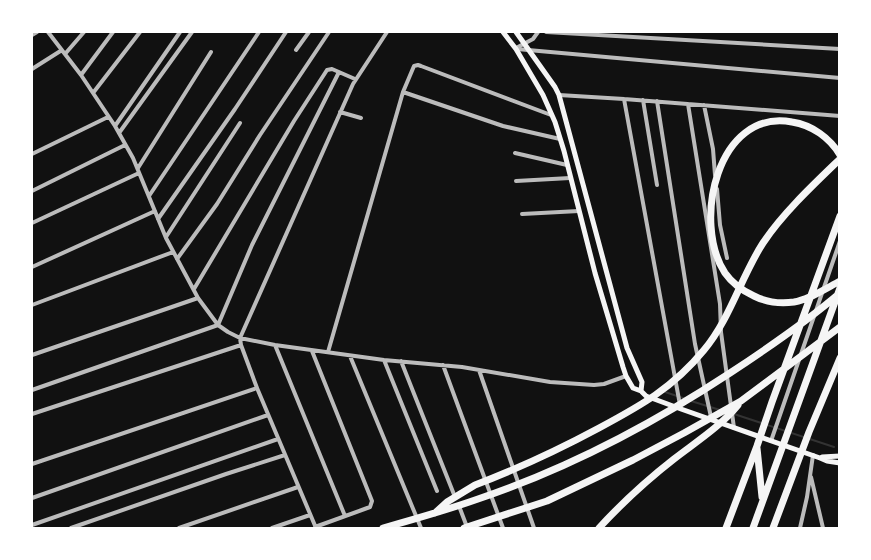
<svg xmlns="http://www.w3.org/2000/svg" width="871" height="560" font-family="'Work Sans',sans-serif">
  <rect width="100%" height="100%" fill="#111"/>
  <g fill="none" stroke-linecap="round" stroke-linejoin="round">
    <path stroke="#333" stroke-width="2" d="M662,391L686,399
      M691,401L720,410
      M734,414L834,447"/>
    <path stroke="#bcbcbc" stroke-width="4" d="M48,32L81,75L115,126L133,158L166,238L198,298L218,325L228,332L240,338L275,345L384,360L462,367L550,382L594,385L604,384L626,376
      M546,32L840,49
      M32,35L37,32
      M516,48L533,39L538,32
      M517,49L840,78
      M296,50L309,32
      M65,54L84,32
      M32,69L62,50
      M81,75L113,32
      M403,92L503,126L560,139
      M93,93L140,32
      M559,95L624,99L840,116
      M624,99L680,405
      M643,100L657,185
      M657,101L695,344L711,417
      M688,104L720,304L721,332L731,406
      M704,105L713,149L715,175
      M340,112L361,118
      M115,126L180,32
      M119,133L192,32
      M515,153L567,165
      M32,154L108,117
      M138,168L211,52
      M516,181L570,178
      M717,189L720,225L727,258
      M32,191L125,145
      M149,196L259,32
      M522,214L579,211
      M158,219L235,109L286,32
      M32,223L139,173
      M166,237L240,123
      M177,259L217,204L260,135L329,32
      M32,267L155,211
      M194,289L294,121L327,70L332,69L355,79
      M32,305L173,252
      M275,345L345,516
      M312,351L372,501L370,507L315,527
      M328,352L403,92L414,66L418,65L421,66L551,115
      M32,355L198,298
      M350,356L421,528
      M384,360L437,491
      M401,361L455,497
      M443,365L503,528
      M479,370L534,528
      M32,390L218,325L252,245L339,72
      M732,413L734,428
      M32,414L241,345
      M771,441L840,241
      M32,464L257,388
      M811,477L823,528
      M32,498L268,415
      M459,506L467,527
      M32,525L278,439
      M71,528L226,474L285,455
      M179,528L298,487
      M272,528L310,515
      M316,528L257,388L241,345L240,338L353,84L387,32
      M800,528L807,497L813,455"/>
    <path stroke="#f5f5f5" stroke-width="5" d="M503,32L516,49L543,95L555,122L564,151L595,273L623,367L626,376L633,388L641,391L646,396L681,409L820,458L827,461L840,463
      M516,32L555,87L559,95L627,348L642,382L641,391
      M822,457L840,456"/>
    <path stroke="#f5f5f5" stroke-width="7" d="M840,155C830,138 812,125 792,122C717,108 692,223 725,273C732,283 743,291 754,296C766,302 779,304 794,302C810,299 825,289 840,281
      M757,448L762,497
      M435,513L447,502L475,485C517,469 558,450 599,428C640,406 673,388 704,350C730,319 741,277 763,243C783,213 814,184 840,159
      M383,528C415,519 447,510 478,499C567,469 651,425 730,373C768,348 805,323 840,293
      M464,528L547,501L633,460L684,433L741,401L840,327
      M599,528C622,503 647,480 674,459C696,442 721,426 738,405
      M726,528L757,446L772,402L840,216
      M753,528L840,288
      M773,528L809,432L840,358"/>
  </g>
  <rect width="871" height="560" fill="none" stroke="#ffffff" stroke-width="66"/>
</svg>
